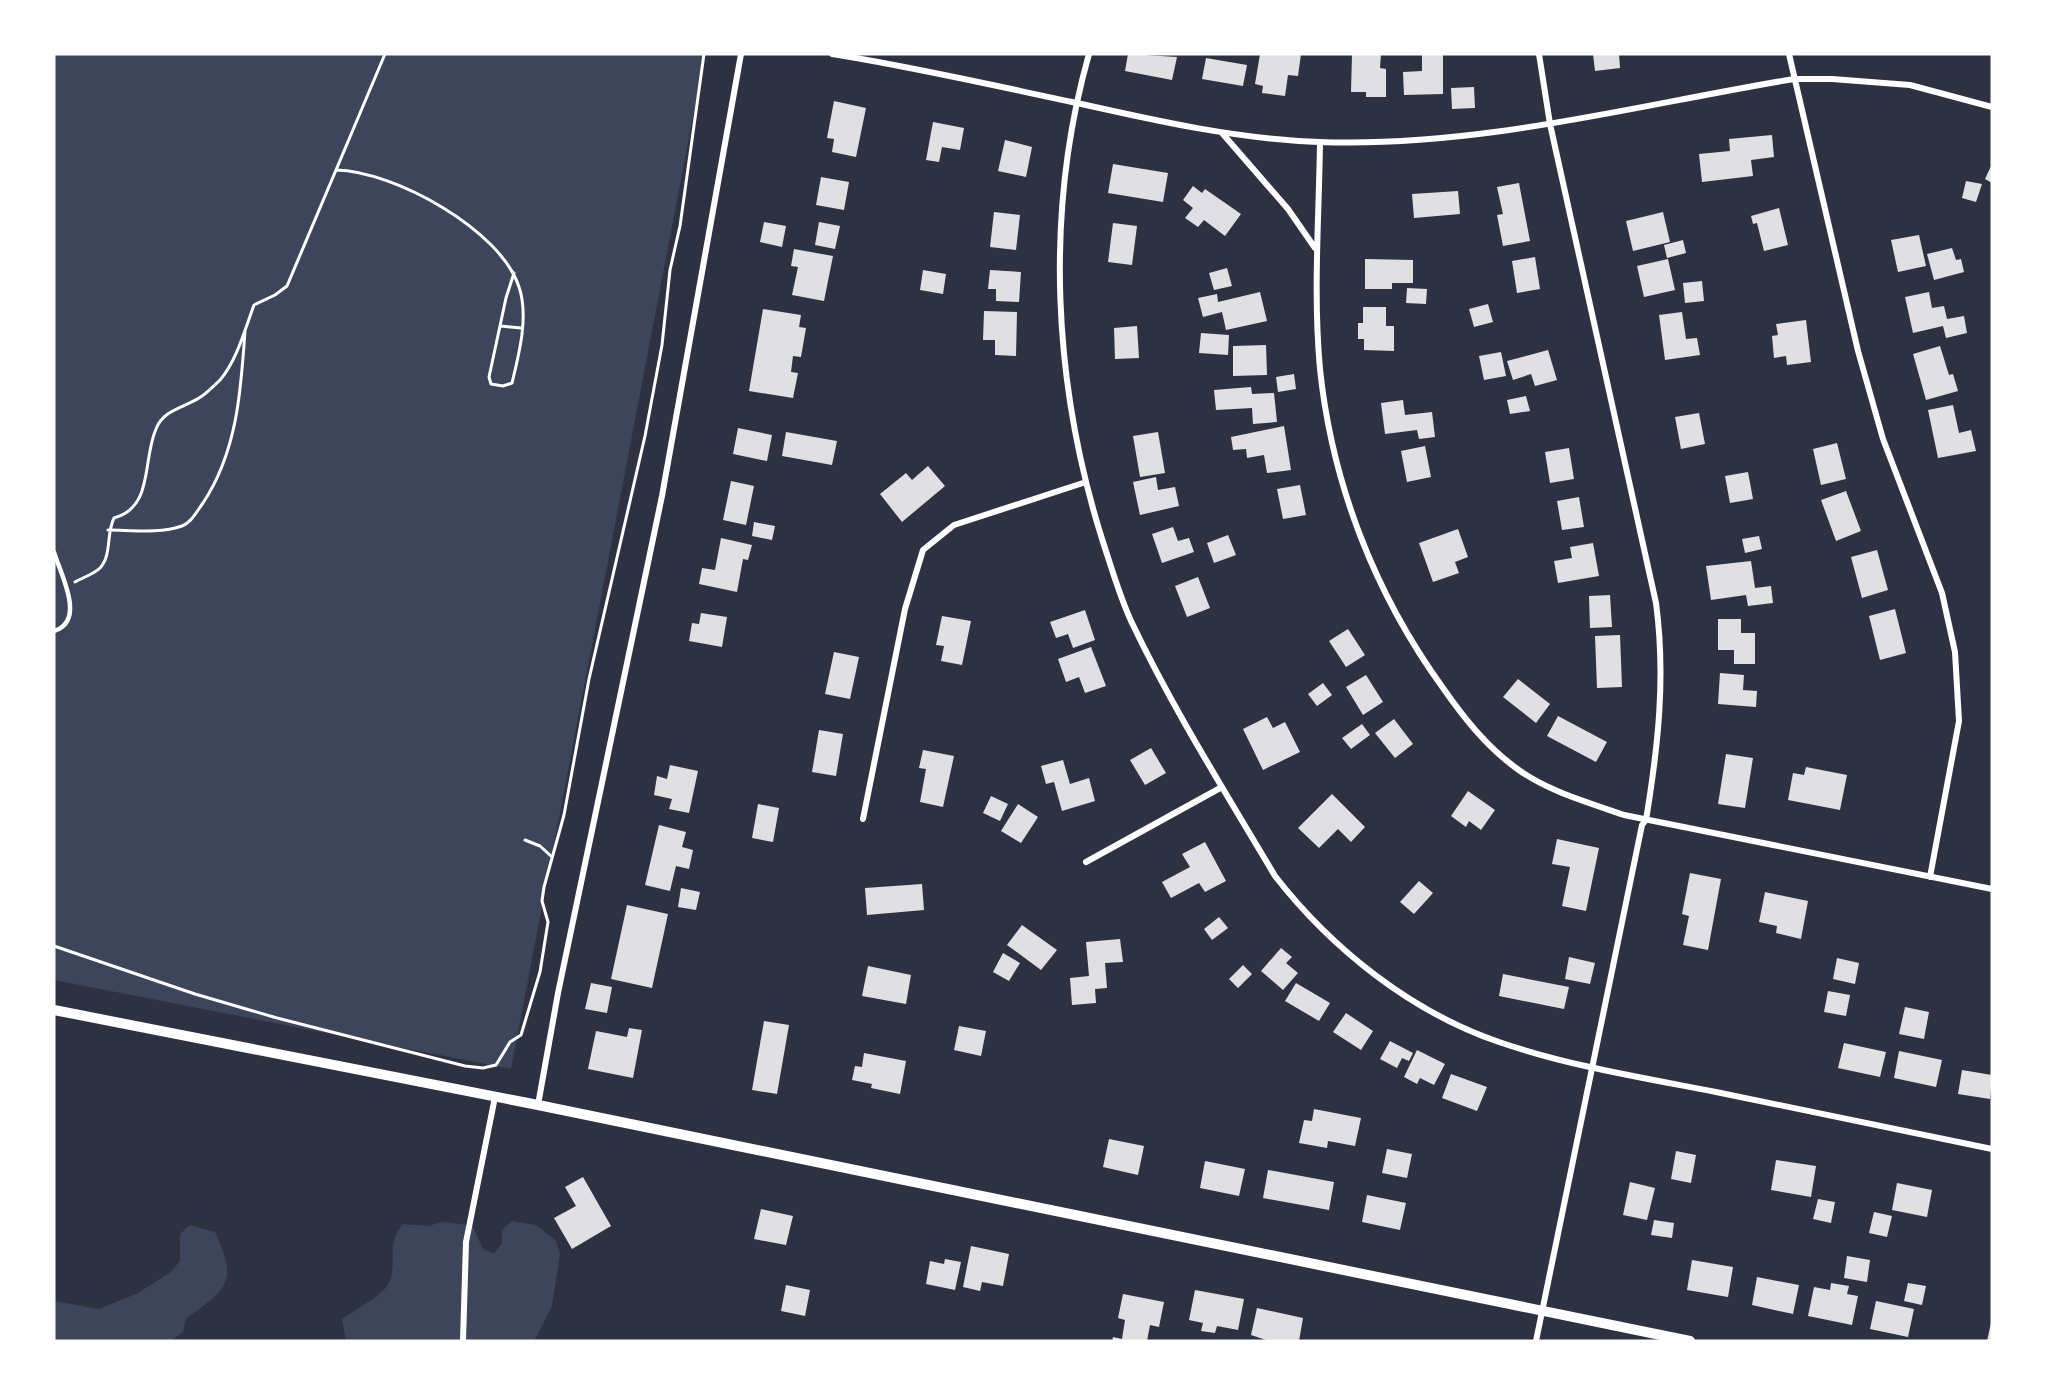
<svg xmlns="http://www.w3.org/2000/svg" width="2046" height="1395" font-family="Raleway,sans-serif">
  <rect width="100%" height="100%" fill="#2d3142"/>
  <path fill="#3c4559" d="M54,54H705L511,1069L54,980Z
    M512,1221L536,1225L556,1241L560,1254L552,1306L534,1341H346L342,1319C353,1311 381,1296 387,1286C400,1264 384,1246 403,1224L428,1226L442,1222L472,1225L483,1249L494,1254L502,1243V1230Z
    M190,1225L215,1232C239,1283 226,1289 186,1319L183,1332L171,1341H54V1301L99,1309L138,1293L171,1272L180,1261V1234Z"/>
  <path fill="#e0e0e3" d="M1128,54L1177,57L1172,80L1125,71Z
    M1260,54H1301L1298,76L1288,75L1285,96L1262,93L1263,86L1255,84Z
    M1352,54H1381L1380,68L1386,69V97H1366V92H1351Z
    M1422,54H1443V94L1404,95L1403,72L1422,71Z
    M1593,54H1619L1620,68L1595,71Z
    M1206,58L1247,65L1243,86L1202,79Z
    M1474,87L1475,108L1452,109L1451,88Z
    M834,101L866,108L856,157L832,152L834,139L827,138Z
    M933,122L964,128L960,150L942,147L939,162L926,160Z
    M1772,135L1774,157L1751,160L1753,176L1702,182L1699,154L1730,151L1729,139Z
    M1005,140L1032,147L1026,177L998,171Z
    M1113,164L1168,173L1163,202L1108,193Z
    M1992,164V183L1985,179Z
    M821,177L849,182L844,210L816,205Z
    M1966,181L1982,184L1976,202L1962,198Z
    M1519,183L1530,241L1503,246L1497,215L1503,214L1497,187Z
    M1193,186L1202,193L1205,189L1241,214L1225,236L1204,220L1198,227L1185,218L1193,208L1183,200Z
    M1458,191L1460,214L1414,218L1412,194Z
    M1779,208L1788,245L1764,251L1757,223L1753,224L1751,216Z
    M994,212L1020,215L1016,250L990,247Z
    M1663,212L1670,242L1633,251L1626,221Z
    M764,222L786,226L782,247L760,242Z
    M819,222L840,226L835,249L815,245Z
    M1113,223L1137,226L1132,265L1108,262Z
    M1919,235L1926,266L1898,272L1891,240Z
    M1683,240L1686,253L1667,258L1664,245Z
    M1952,248L1956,260L1961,259L1964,272L1934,280L1927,254Z
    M794,249L833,256L824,301L792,295L798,267L791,266Z
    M1535,257L1540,289L1517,293L1512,261Z
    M1365,259L1413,260V283H1392V289H1365Z
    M1668,259L1675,290L1644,297L1637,266Z
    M1227,268L1232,286L1214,290L1209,273Z
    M923,270L946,274L943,294L920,290Z
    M990,270L1021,272L1019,302L996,301V289H988Z
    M1702,281L1704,301L1685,303L1683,283Z
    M1407,288L1427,289L1426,304L1406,303Z
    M1260,292L1267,321L1226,330L1222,312L1203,317L1198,298L1217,294L1218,302Z
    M1929,292L1932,308L1944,306L1947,319L1964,316L1967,333L1946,338L1943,326L1913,333L1905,297Z
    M1488,304L1493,322L1474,327L1469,309Z
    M1363,307H1386V326H1394V351L1364,350V339H1358V323H1363Z
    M763,309L801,315L799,327L806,328L801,357L793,356L791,372L798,373L793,398L749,391Z
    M984,311L1017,312L1016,356L995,355V340H983Z
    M1682,312L1686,339L1697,338L1700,355L1665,360L1659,315Z
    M1806,320L1811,362L1787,365L1786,356L1774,358L1772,336L1778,335L1776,324Z
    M1137,326L1139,358L1115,359L1114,328Z
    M1201,333L1229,335L1228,355L1199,353Z
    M1266,345L1267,375L1233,376V346Z
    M1940,346L1949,375L1953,374L1958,391L1926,400L1913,354Z
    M1548,350L1557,380L1535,386L1531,374L1513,380L1507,361Z
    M1501,352L1506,376L1484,380L1479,356Z
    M1294,374L1296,389L1278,392L1276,377Z
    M1251,387L1252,394L1274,393L1277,422L1253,424L1252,408L1216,410L1214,390Z
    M1526,396L1530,411L1510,414L1507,400Z
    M1403,400L1405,415L1432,412L1435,437L1419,439L1417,430L1385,434L1381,403Z
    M1953,405L1959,433L1971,430L1976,451L1938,458L1928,410Z
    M1699,413L1705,444L1681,449L1675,417Z
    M1284,426L1291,470L1267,473L1264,455L1247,458L1246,449L1233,450L1231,437Z
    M738,428L772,435L767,461L733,454Z
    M786,432L837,441L832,465L782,456Z
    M1158,432L1165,473L1140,477L1133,436Z
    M1837,443L1846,479L1821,485L1813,449Z
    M1425,446L1431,477L1407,482L1401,451Z
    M1569,448L1574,479L1550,483L1545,452Z
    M928,466L945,486L902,522L880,494L906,473L912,480Z
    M1748,472L1753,499L1730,503L1725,476Z
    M1156,477L1158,490L1175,487L1179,506L1140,515L1133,482Z
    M731,481L754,486L746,525L723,520Z
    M1300,485L1306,515L1283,519L1277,489Z
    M1846,491L1861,531L1836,541L1821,500Z
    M1579,497L1584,527L1562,530L1557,501Z
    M754,522L775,526L772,540L752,536Z
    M1173,527L1178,541L1189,538L1194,552L1162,563L1152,534Z
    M1458,529L1468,557L1455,562L1459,573L1433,582L1419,543Z
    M1228,535L1236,555L1214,563L1207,543Z
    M1759,536L1762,549L1745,553L1742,539Z
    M721,538L752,545L748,560L743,559L737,592L699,584L702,568L715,570Z
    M1593,543L1599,576L1558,583L1554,561L1572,558L1570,547Z
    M1877,550L1888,590L1862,598L1851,557Z
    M1751,561L1755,588L1771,586L1773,603L1748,606L1746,595L1711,600L1706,566Z
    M1198,577L1210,608L1187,617L1175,586Z
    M1610,595L1612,627L1590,628L1589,596Z
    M1895,609L1906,653L1880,660L1869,616Z
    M1085,610L1095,640L1073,648L1068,634L1056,638L1050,622Z
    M701,613L727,617L722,647L689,641L692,623L699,624Z
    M942,616L971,621L962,665L941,661L944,646L936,645Z
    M1718,619H1741V633H1755V664H1734V650H1718Z
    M1348,629L1365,655L1346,667L1329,641Z
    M1620,635L1622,687L1597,688L1595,636Z
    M1091,647L1106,686L1085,693L1079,677L1066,682L1058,659Z
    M834,652L859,657L850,699L825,694Z
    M1720,673L1744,675L1743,690L1757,691L1756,707L1718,704Z
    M1366,675L1383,702L1363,715L1346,687Z
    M1518,679L1550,704L1536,723L1503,697Z
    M1323,683L1332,695L1317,706L1308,694Z
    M1558,716L1607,742L1596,762L1547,736Z
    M1267,717L1273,728L1285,722L1300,752L1263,770L1243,729Z
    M1394,719L1413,744L1395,758L1375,733Z
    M1362,724L1370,735L1351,749L1342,738Z
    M819,730L843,734L836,776L812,772Z
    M1151,748L1166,773L1145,785L1130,760Z
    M923,750L954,756L943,807L920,802L926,769L919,768Z
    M1726,754L1753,758L1745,808L1718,804Z
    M1063,760L1070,784L1089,778L1095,801L1062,811L1054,782L1046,784L1041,766Z
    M670,765L698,771L689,813L669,809L672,799L654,795L657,776L667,779Z
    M1806,767L1847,775L1840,810L1788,800L1793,773L1804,775Z
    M1468,791L1495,810L1481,830L1469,821L1466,827L1451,816Z
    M1332,794L1365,827L1351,842L1338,829L1319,848L1298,828Z
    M991,796L1008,804L1000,821L983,813Z
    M758,804L779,808L773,842L752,838Z
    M1018,804L1038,817L1021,843L1001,831Z
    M659,825L686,832L682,847L693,850L689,869L676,866L670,891L645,885Z
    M1557,839L1599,848L1586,911L1562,906L1570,867L1552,864Z
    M1205,842L1226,881L1205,892L1199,883L1171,898L1162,882L1190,867L1182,854Z
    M1690,873L1721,879L1708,950L1683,945L1689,916L1682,914Z
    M1419,881L1433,893L1414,914L1400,902Z
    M922,884L924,910L867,915L865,888Z
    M681,888L700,892L696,910L678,907Z
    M1765,892L1808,901L1801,939L1776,933L1777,926L1759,922Z
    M627,905L668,914L652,988L611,979Z
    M1219,917L1228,928L1212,940L1204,929Z
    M1022,925L1057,950L1041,970L1007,945Z
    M1120,939L1123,962L1105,963L1107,988L1095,989L1096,1003L1072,1005L1070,978L1089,976L1086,942Z
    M1281,948L1292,957L1286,963L1298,973L1283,990L1261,971Z
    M1003,953L1020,963L1009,981L993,972Z
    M1569,957L1595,963L1590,984L1565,979Z
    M1837,958L1859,963L1855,984L1833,979Z
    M1243,965L1252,974L1238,988L1229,979Z
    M868,966L911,975L906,1004L862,996Z
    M1503,974L1569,987L1564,1009L1499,996Z
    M591,983L612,987L607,1013L585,1009Z
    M1296,983L1330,1003L1319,1021L1285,1001Z
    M1828,991L1850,995L1846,1016L1824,1012Z
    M1905,1007L1929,1012L1924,1039L1899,1034Z
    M1346,1013L1373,1031L1361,1050L1333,1032Z
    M764,1021L789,1025L777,1094L752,1090Z
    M959,1026L986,1031L981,1056L954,1050Z
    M629,1028L642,1030L633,1078L588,1069L596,1031L627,1037Z
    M1390,1041L1413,1053L1409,1061L1402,1058L1397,1068L1380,1059Z
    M1844,1043L1886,1052L1880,1077L1838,1068Z
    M1417,1050L1445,1064L1434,1085L1420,1078L1417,1084L1404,1077Z
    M1899,1051L1942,1060L1936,1087L1894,1078Z
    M864,1053L906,1061L900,1094L871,1088L872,1084L852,1080L855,1066L862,1067Z
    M1962,1070L1992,1075L1990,1099L1958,1094Z
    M1451,1074L1487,1087L1477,1111L1442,1098Z
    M1314,1109L1361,1118L1355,1146L1328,1141L1327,1148L1299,1143L1304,1120L1312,1121Z
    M1109,1139L1144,1146L1138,1175L1103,1167Z
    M1387,1149L1412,1154L1407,1178L1382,1173Z
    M1676,1151L1696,1155L1691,1183L1671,1179Z
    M1776,1160L1816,1166L1811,1197L1771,1190Z
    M1205,1161L1245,1169L1239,1196L1200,1188Z
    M1268,1170L1334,1182L1329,1210L1263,1198Z
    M583,1177L611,1226L572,1249L554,1218L576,1206L565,1187Z
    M1630,1182L1655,1188L1647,1220L1623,1215Z
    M1897,1183L1932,1190L1927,1217L1892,1210Z
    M1367,1195L1406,1203L1400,1230L1362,1222Z
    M1818,1199L1835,1202L1831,1223L1813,1219Z
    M761,1209L793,1216L786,1245L754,1239Z
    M1874,1212L1892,1216L1887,1237L1869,1233Z
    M1654,1220L1674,1223L1672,1238L1651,1235Z
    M971,1246L1009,1254L1003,1286L982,1282L980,1291L963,1287Z
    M1847,1256L1870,1260L1867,1282L1844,1278Z
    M945,1259L961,1262L955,1290L926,1284L930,1261L944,1264Z
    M1692,1260L1733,1267L1728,1297L1687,1290Z
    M1757,1277L1799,1285L1793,1314L1752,1305Z
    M1831,1283L1849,1286L1847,1294L1858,1296L1852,1325L1808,1316L1814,1287L1830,1290Z
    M1908,1283L1926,1286L1922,1305L1904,1301Z
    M786,1285L810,1290L805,1316L781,1311Z
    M1195,1290L1244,1299L1238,1330L1217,1326L1215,1333L1201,1331L1203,1323L1189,1320Z
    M1123,1294L1164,1302L1159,1327L1150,1325L1147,1341H1112L1113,1337L1122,1339L1125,1320L1118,1318Z
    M1876,1301L1914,1309L1908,1337L1870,1329Z
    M1257,1308L1303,1318L1299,1341H1269L1251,1335Z
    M1991,1323L1992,1341H1987Z"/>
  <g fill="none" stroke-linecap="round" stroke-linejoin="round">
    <path stroke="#fff" stroke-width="3" d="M336,170C394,171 501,230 519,287C529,316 519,354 512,383L503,386L491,384L489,377L506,298L514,273
      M501,326L521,328
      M108,530C130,530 160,534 182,526C191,523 197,511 203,503C237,452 241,391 245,331
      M75,582C82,578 94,574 100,568C112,555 106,534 114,518C154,507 142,461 156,429C163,410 183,408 199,398C206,394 214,386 220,380C237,360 245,329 254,305L275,295L287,286L385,54
      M525,840L540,846L551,856
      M54,946L195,994L277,1018L465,1066L483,1068L496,1065L510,1042L521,1035L540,972L548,922L542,901L544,887L564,815L589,679L645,436L662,345L670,270L680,226L704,54"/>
    <path stroke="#fff" stroke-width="4.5" d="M54,552C60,573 87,621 54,631"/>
    <path stroke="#fff" stroke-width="6" d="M832,54C914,67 996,86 1077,103C1157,121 1237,139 1319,142C1480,148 1636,105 1794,79H1832L1910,85L1992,107
      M1089,54C1044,213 1053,385 1103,542C1112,569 1120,598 1132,623C1174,711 1226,793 1275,876C1332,949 1411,1012 1499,1042C1569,1066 1644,1078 1716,1092C1808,1111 1900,1130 1992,1149
      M1789,54L1858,351L1883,439L1942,593L1955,652L1959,721L1930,877
      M1222,133L1288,209L1315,248
      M1320,142C1319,218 1313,293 1320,369C1332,484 1375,594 1443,688C1464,718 1486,746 1516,768C1547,791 1587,802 1624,815L1992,889
      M863,819L905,609L923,550L954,525L1086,482
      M1086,862L1222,787
      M538,1105L558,993L662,496L741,54
      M463,1341L466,1242L495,1097
      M1536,1341L1642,825L1646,820C1658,747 1666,677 1656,603L1550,124L1539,54"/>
    <path stroke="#fff" stroke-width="10" d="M54,1010L538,1105L1690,1341"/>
  </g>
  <rect width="2046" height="1395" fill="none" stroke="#ffffff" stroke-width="111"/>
</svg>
